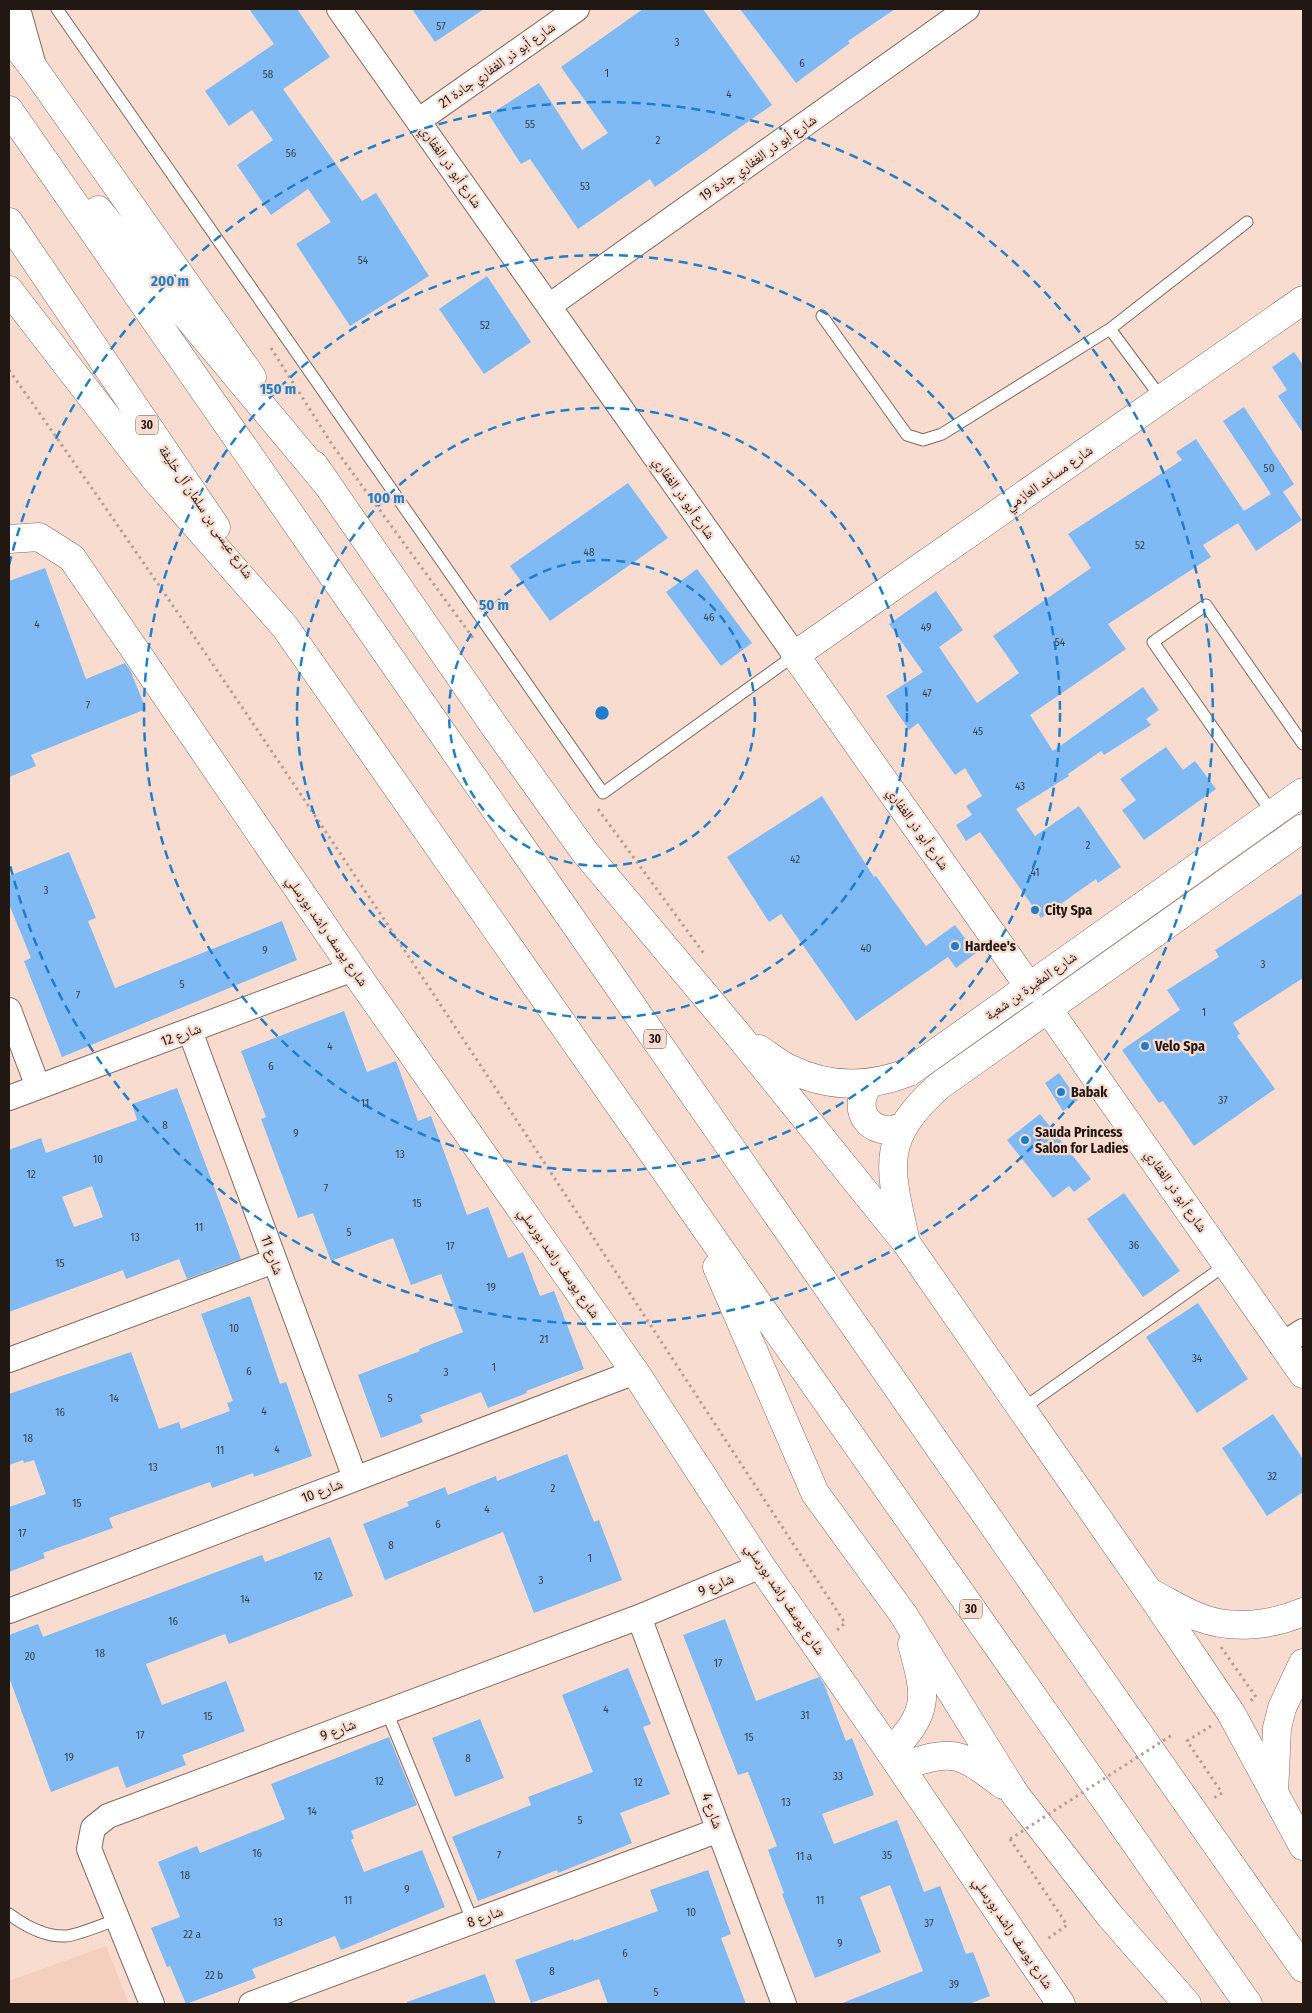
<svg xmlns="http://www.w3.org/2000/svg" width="1312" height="2013" font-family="'Fira Sans Condensed','Noto Naskh Arabic',sans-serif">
  <rect width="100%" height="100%" fill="#f9dcd0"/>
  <path fill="#f4cfbf" d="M106,1946L129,2004H9V1981Z"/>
  <path fill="#7fbaf4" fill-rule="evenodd" d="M249,9H297L330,57L283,89L362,201L376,193L429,276L350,326L296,244L331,222L308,189L271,215L237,165L273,140L252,110L229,126L205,91L274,44Z
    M412,9H484L435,42Z
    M643,9H703L772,105L655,187L650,179L578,229L530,159L521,164L489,115L539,83L582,150L608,133L561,67Z
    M740,9H895L848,41L850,43L796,83Z
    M487,276L531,342L484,374L439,309Z
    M1294,352L1303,365V433L1278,396L1287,390L1272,367Z
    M1244,407L1294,484L1283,492L1302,520L1256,551L1238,523L1203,545L1211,557L1108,624L1126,649L1030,715L1053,751L1143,687L1159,710L1146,719L1151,725L1104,755L1101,751L1068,774L1069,776L1016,809L1035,836L1079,806L1121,867L1098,883L1096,879L1041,918L980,832L966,841L956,825L972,815L966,806L982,796L965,768L955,775L918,723L909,730L886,696L923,672L889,624L936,591L963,630L939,647L977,703L1019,673L993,636L1091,568L1068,534L1182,460L1176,452L1196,439L1244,511L1271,494L1223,421Z
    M628,483L668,538L550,621L510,566Z
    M45,568L86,679L125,663L130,670L146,709L31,755L36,766L9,777V581Z
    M697,569L752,643L721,666L666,592Z
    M1166,747L1183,770L1195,761L1216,789L1144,840L1122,810L1136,800L1120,779Z
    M822,796L874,877L876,876L926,946L955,925L976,953L956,968L948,957L856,1021L781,914L769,922L727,857Z
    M69,852L96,918L88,921L115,988L282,921L297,960L62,1057L24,961L31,958L9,904V876Z
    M1303,893V978L1233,1023L1240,1034L1237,1036L1275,1089L1194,1146L1163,1101L1159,1103L1122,1050L1180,1010L1167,990L1219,957L1215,950Z
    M344,1011L367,1072L396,1061L418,1121L431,1116L467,1215L488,1207L508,1258L523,1252L540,1296L554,1291L584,1369L526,1391L527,1393L488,1408L481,1392L420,1415L423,1422L381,1438L358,1375L420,1351L419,1349L463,1332L441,1274L411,1285L393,1238L331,1261L313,1213L298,1218L261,1119L266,1117L241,1051Z
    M1059,1073L1078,1100L1063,1111L1045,1083Z
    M177,1088L241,1259L187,1279L179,1259L126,1279L123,1270L9,1312V1150L41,1138L46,1153L137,1120L132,1104ZM92,1186L103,1217L74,1227L62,1197Z
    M1040,1114L1091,1179L1074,1192L1069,1186L1053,1198L1007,1140Z
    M1124,1193L1180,1271L1143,1297L1087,1219Z
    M250,1296L280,1384L286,1382L312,1456L254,1477L253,1473L212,1488L210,1482L109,1518L113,1528L43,1553L45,1558L9,1572V1507L46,1494L34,1460L24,1463L23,1460L9,1465V1394L131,1352L159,1429L179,1422L181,1429L230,1411L227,1403L233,1401L201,1314Z
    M1198,1303L1248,1379L1197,1413L1146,1337Z
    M1273,1414L1303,1459V1492L1267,1516L1222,1448Z
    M567,1454L594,1522L599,1520L622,1580L534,1613L503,1532L385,1580L363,1524L409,1506L407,1502L445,1487L448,1495L496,1476L497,1481Z
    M330,1537L353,1596L229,1644L225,1634L146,1664L162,1705L226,1681L245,1731L182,1755L186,1765L126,1788L118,1766L51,1792L9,1677V1635L38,1624L43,1637L262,1555L265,1562Z
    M725,1619L756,1701L819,1677L824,1684L846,1741L852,1738L874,1795L822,1814L834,1844L897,1820L924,1892L940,1886L966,1954L973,1952L990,1996L969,2004H840L923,1971L890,1885L860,1897L881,1952L815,1978L782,1894L784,1893L768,1850L777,1846L748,1772L738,1775L683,1635Z
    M628,1668L651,1724L643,1727L670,1794L620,1813L632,1843L558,1873L557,1870L478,1901L452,1837L531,1805L528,1797L593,1772L562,1695Z
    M480,1719L504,1778L455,1797L432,1738Z
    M389,1737L417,1805L351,1831L354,1838L351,1840L364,1872L422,1850L445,1907L341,1950L335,1936L252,1969L256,1978L186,2004L170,1966L167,1967L151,1928L180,1917L158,1862L197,1846L200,1853L285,1819L271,1784Z
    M708,1870L731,1934L721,1938L746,2004H608L599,1979L531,2003L515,1960L573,1939L574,1941L658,1911L650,1890Z
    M485,1974L496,2004H407V2002Z"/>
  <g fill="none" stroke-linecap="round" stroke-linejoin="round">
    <g stroke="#83695e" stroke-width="13">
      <path id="service" d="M57,9L603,793L795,655
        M822,316L907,435L923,440L942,434L1110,329L1247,222
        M1110,329L1162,399
        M1273,814L1153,642L1206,605L1303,744
        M1022,1409L1227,1264
        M387,1712L473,1922
        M9,1914C25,1926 44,1937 66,1936C78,1935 104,1924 118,1919"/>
    </g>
    <g stroke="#83695e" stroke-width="26">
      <path id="minor" d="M18,9L34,66
        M339,9L795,655
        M418,121L577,9
        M549,306L967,9
        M9,1010L38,1087
        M190,1031L355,1478
        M9,1098L353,969
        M1283,1344L1303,1331
        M9,1360L274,1261
        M9,1611L635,1372
        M639,1617L784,2004
        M152,2004L89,1849L93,1828L108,1816L639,1617L761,1566
        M251,2004L719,1830"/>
    </g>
    <g stroke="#83695e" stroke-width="29">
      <path id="tertiary" d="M9,539L39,537L72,558L353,969L635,1372L761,1566L890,1752L1061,2004
        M1030,988L795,655L1303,300
        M1048,1009L1303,1374
        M1149,1592C1166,1600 1183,1612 1201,1618C1233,1630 1273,1625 1303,1612
        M1274,1793L1277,1728L1282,1708L1303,1663"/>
    </g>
    <g stroke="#83695e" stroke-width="29">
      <path id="secondary" d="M35,70L252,377
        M314,465L495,727L584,851L739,1036L907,1244L1149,1592L1231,1713L1303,1846
        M759,1049C768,1055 778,1063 788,1068C828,1088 869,1088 909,1072L1303,792
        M870,1083C849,1109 870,1139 902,1127
        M905,1238C889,1166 880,1139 939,1086L1303,828
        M1015,1794L1110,1916L1187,2004"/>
    </g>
    <g stroke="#83695e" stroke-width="29">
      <path id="trunk" d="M9,36L35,70"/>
    </g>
    <g stroke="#83695e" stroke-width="29">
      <path id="motorway" d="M9,110L1064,1627L1303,1968
        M98,210L327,484
        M9,222L216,527
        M9,290L155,479L285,627L1248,2004
        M717,1267L815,1493L903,1614L1015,1794
        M890,1752C931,1711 926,1696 912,1644
        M900,1766C955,1750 957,1750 1003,1785"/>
    </g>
    <path stroke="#b69f95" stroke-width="3" stroke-dasharray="2.5 4" stroke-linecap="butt" d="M271,348L333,446L473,638
      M9,370C299,780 570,1203 845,1623L835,1632
      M598,809L705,955
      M1221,1647L1256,1697L1250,1701
      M1211,1726L1187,1741L1222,1793L1214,1798
      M1010,1839L1067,1925L1046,1940"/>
    <use href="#service" stroke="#fff" stroke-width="11"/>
    <use href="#minor" stroke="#fff" stroke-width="24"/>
    <use href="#tertiary" stroke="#fff" stroke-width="28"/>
    <use href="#secondary" stroke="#fff" stroke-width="28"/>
    <use href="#trunk" stroke="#fff" stroke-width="28"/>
    <use href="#motorway" stroke="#fff" stroke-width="28"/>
    <path stroke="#b69f95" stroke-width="3" stroke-dasharray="2.5 4" stroke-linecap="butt" d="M1010,1839L1172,1735"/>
  </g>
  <g fill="none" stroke="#1f7dca" stroke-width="2.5" stroke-dasharray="9 6">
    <circle cx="602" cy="713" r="153"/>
    <circle cx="602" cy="713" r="305"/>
    <circle cx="602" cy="713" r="458"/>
    <path d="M9 565A611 611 0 1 1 9 861"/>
  </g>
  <g fill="#1f7dca" stroke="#f9dcd0" stroke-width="2">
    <circle cx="1035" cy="910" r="5"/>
    <circle cx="955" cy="946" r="5"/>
    <circle cx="1145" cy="1046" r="5"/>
    <circle cx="1061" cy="1092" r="5"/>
    <circle cx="1025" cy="1140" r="5"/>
  </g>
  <g text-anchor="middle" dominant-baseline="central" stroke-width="4.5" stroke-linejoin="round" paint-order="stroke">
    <g font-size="11" fill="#39404b">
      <text x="441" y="26">57</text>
      <text x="677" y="42">3</text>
      <text x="802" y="63">6</text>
      <text x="607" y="73">1</text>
      <text x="268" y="74">58</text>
      <text x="729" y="94">4</text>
      <text x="530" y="124">55</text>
      <text x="658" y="140">2</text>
      <text x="291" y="153">56</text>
      <text x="585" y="186">53</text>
      <text x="363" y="260">54</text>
      <text x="485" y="325">52</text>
      <text x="1269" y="468">50</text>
      <text x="1140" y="545">52</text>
      <text x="589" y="552">48</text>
      <text x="709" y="617">46</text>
      <text x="37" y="624">4</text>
      <text x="926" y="627">49</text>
      <text x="1060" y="642">54</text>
      <text x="927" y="693">47</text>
      <text x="88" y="705">7</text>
      <text x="978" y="731">45</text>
      <text x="1020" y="786">43</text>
      <text x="1088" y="845">2</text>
      <text x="795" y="859">42</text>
      <text x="1035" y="872">41</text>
      <text x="46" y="890">3</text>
      <text x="866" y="948">40</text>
      <text x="265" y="950">9</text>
      <text x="1263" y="964">3</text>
      <text x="182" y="984">5</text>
      <text x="78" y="995">7</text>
      <text x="1204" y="1012">1</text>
      <text x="330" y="1046">4</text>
      <text x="271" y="1066">6</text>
      <text x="1223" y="1100">37</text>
      <text x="365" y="1103">11</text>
      <text x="165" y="1125">8</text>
      <text x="296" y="1133">9</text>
      <text x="400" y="1154">13</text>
      <text x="98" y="1159">10</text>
      <text x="31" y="1174">12</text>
      <text x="326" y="1188">7</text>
      <text x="417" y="1203">15</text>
      <text x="199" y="1227">11</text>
      <text x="349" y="1232">5</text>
      <text x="135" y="1237">13</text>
      <text x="1134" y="1245">36</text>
      <text x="450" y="1246">17</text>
      <text x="60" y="1263">15</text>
      <text x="491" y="1287">19</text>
      <text x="234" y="1328">10</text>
      <text x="544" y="1339">21</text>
      <text x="1197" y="1358">34</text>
      <text x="494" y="1367">1</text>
      <text x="249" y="1371">6</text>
      <text x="446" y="1372">3</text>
      <text x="114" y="1398">14</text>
      <text x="390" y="1398">5</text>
      <text x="264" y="1411">4</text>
      <text x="60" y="1412">16</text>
      <text x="28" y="1438">18</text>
      <text x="277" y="1449">4</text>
      <text x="220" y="1450">11</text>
      <text x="153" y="1467">13</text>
      <text x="1272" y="1476">32</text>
      <text x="553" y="1488">2</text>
      <text x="77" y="1503">15</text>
      <text x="487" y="1509">4</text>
      <text x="438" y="1524">6</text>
      <text x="22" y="1533">17</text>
      <text x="391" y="1545">8</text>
      <text x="590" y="1558">1</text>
      <text x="318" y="1576">12</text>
      <text x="541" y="1580">3</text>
      <text x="245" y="1599">14</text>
      <text x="173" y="1621">16</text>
      <text x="100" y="1653">18</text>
      <text x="30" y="1656">20</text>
      <text x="718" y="1663">17</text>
      <text x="606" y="1709">4</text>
      <text x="805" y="1715">31</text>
      <text x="208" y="1716">15</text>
      <text x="140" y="1735">17</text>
      <text x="749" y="1737">15</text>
      <text x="69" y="1757">19</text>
      <text x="468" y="1758">8</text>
      <text x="838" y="1776">33</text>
      <text x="379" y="1781">12</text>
      <text x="638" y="1782">12</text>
      <text x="786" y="1802">13</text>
      <text x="312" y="1811">14</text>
      <text x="580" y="1820">5</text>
      <text x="257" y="1853">16</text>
      <text x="499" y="1855">7</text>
      <text x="887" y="1855">35</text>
      <text x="804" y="1856">11 a</text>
      <text x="185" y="1875">18</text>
      <text x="407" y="1889">9</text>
      <text x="348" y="1900">11</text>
      <text x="820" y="1900">11</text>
      <text x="691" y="1912">10</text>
      <text x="278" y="1922">13</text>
      <text x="929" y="1923">37</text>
      <text x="192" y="1934">22 a</text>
      <text x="840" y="1943">9</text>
      <text x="625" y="1953">6</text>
      <text x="552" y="1971">8</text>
      <text x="214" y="1975">22 b</text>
      <text x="954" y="1984">39</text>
      <text x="656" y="1992">5</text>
    </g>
    <g fill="#f9dcd0" stroke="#62534c" stroke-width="1">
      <rect x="136" y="415.5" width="22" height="19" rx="4"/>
      <rect x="644" y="1029.5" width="22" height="19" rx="4"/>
      <rect x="960" y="1599.5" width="22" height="19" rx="4"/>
    </g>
    <g font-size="12" font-weight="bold" fill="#221813">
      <text x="147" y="425">30</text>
      <text x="655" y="1039">30</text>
      <text x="971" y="1609">30</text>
    </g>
    <g font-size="14" fill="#221813" stroke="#f9dcd0">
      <text transform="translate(497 65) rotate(-35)">شارع أبو ذر الغفاري جادة 21</text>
      <text transform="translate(758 158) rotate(-35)">شارع أبو ذر الغفاري جادة 19</text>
      <text transform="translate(451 167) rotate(55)">شارع أبو ذر الغفاري</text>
      <text transform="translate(1049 478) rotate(-35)">شارع مساعد العازمي</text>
      <text transform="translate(684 498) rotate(55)">شارع أبو ذر الغفاري</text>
      <text transform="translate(206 512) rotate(56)">شارع عيسى بن سلمان آل خليفة</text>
      <text transform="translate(918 829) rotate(55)">شارع أبو ذر الغفاري</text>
      <text transform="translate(327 931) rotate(55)">شارع يوسف راشد بورسلي</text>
      <text transform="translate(1031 986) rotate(-35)">شارع المغيرة بن شعبة</text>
      <text transform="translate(181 1035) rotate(-20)">شارع 12</text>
      <text transform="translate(1176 1191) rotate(55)">شارع أبو ذر الغفاري</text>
      <text transform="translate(272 1255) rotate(70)">شارع 11</text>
      <text transform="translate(559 1263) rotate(55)">شارع يوسف راشد بورسلي</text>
      <text transform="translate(322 1491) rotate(-21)">شارع 10</text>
      <text transform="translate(716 1585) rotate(-23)">شارع 9</text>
      <text transform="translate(785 1599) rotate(56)">شارع يوسف راشد بورسلي</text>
      <text transform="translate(338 1730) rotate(-21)">شارع 9</text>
      <text transform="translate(712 1811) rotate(70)">شارع 4</text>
      <text transform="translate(485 1917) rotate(-20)">شارع 8</text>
      <text transform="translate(1013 1933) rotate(56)">شارع يوسف راشد بورسلي</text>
    </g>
    <g font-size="14" font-weight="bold" fill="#221813" stroke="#f9dcd0" text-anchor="start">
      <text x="1045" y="910">City Spa</text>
      <text x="965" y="946">Hardee's</text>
      <text x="1155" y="1046">Velo Spa</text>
      <text x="1071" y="1092">Babak</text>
      <text x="1035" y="1132">Sauda Princess<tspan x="1035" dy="16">Salon for Ladies</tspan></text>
    </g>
  </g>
  <circle cx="602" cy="713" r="8" fill="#1f7dca" stroke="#f9dcd0" stroke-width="2.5"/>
  <g font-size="15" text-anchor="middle" font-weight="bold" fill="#1f7dca" stroke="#f9dcd0" stroke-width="4.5" stroke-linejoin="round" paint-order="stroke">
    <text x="170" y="286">200 m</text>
    <text x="278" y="394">150 m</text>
    <text x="386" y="503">100 m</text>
    <text x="494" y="610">50 m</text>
  </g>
  <rect width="1312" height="2013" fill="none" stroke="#221813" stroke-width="20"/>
</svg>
